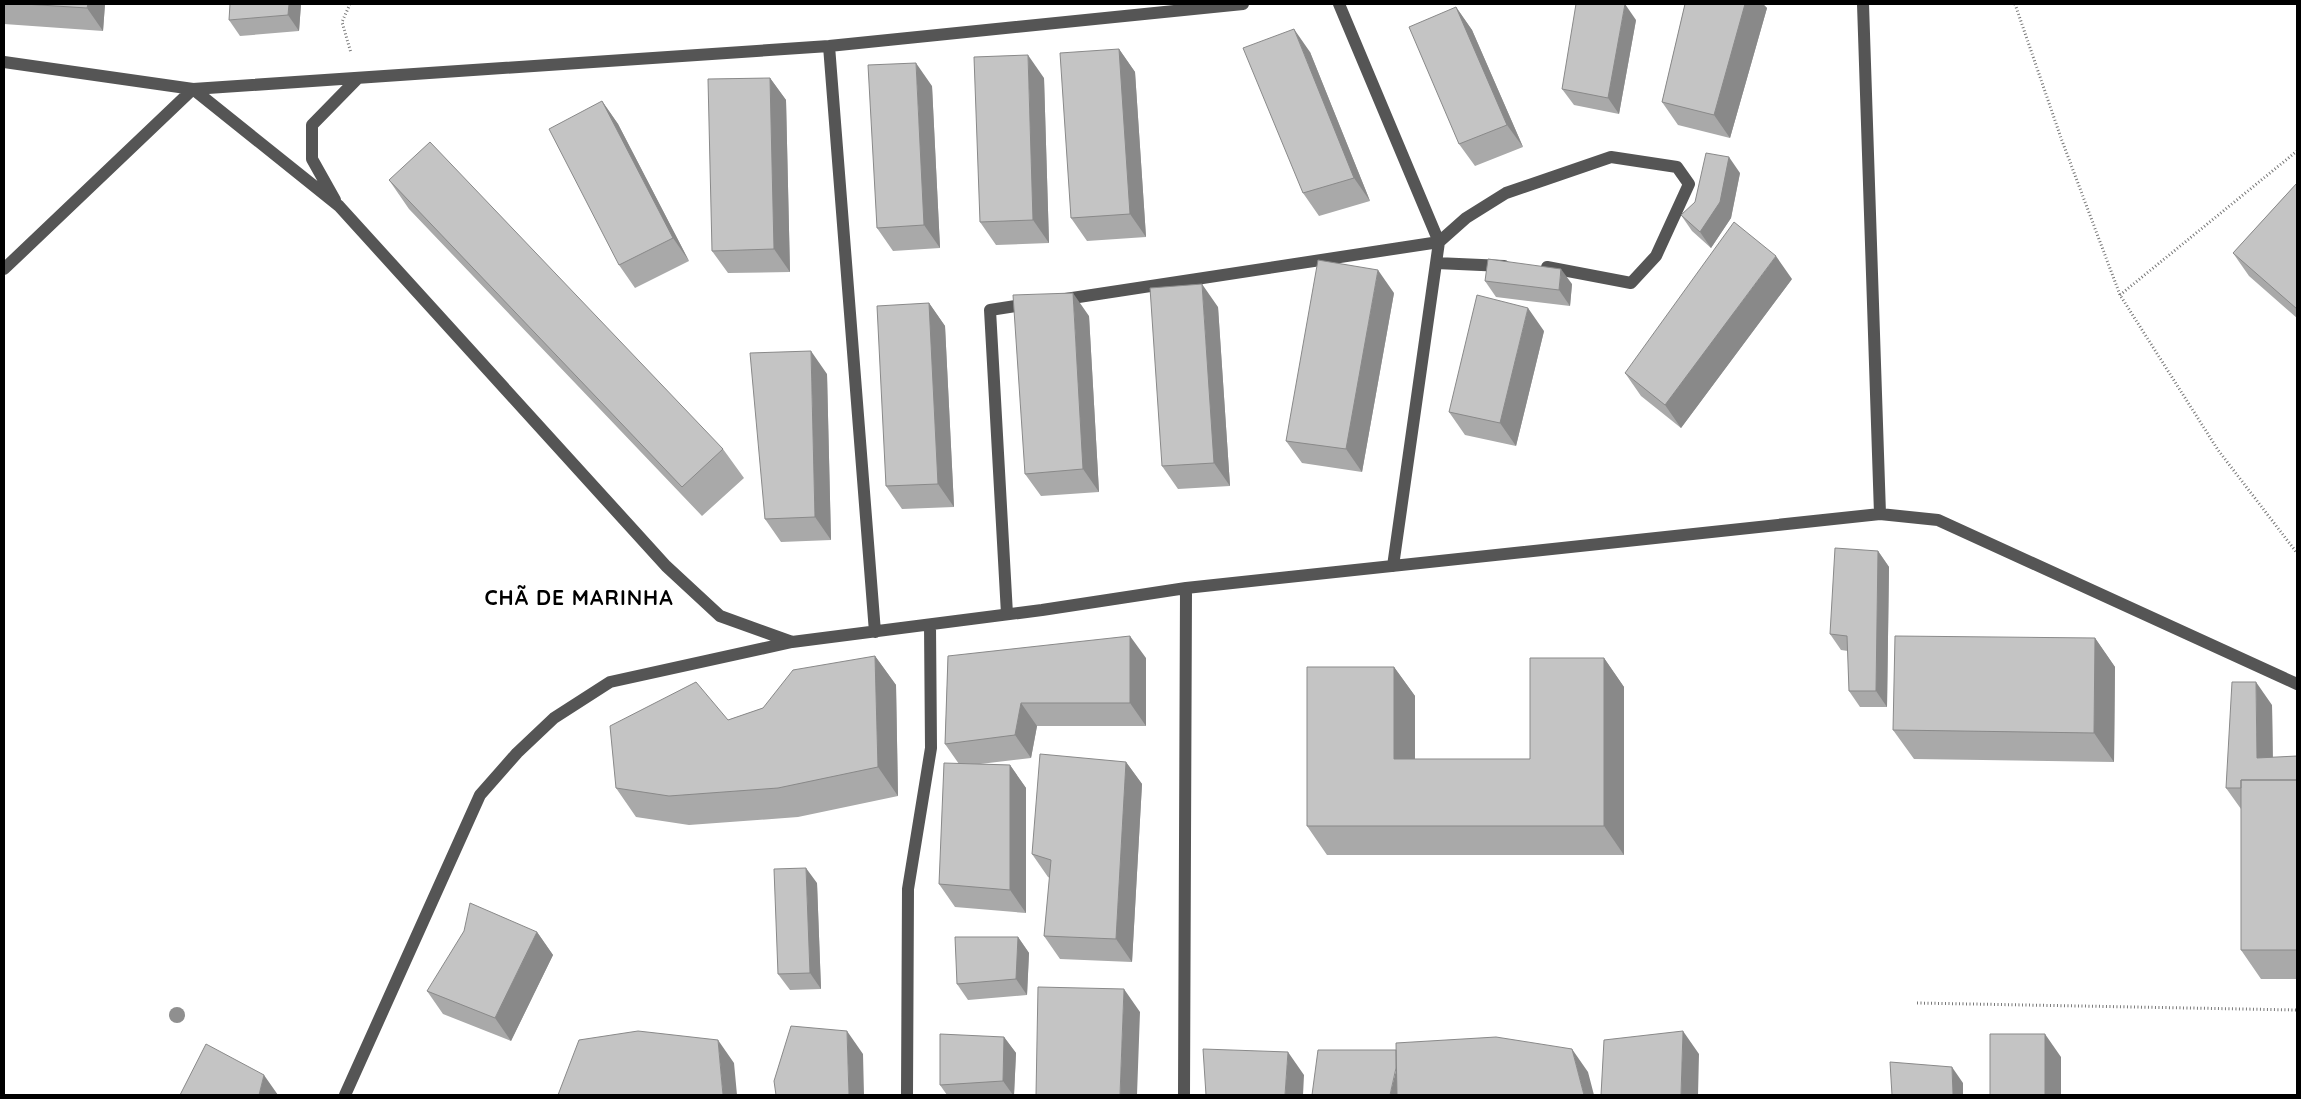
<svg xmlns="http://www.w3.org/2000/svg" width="2301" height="1099" font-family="Quicksand,sans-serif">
  <rect width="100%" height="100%" fill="#fff"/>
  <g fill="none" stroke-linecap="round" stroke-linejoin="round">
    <path stroke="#777" stroke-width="3" stroke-dasharray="1 2.5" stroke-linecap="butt" d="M350,4L342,22L351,53
      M2015,4L2061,138L2120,295L2218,450L2297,553
      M2120,295L2297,151
      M1917,1003L2297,1010"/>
    <path stroke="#555" stroke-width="12" d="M1339,4L1439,242L1393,566
      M1863,4L1880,514
      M829,46L875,632
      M4,62L193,89
      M335,200L312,159V125L358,78
      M1436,263L1504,266
      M4,269L193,89
      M1059,300L1439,242L1466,218L1506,193L1611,157L1677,167L1689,184L1656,256L1631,283L1547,267
      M1007,614L990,310L1029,304
      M792,642L720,616L666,566L339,206L193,89L829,46L1243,4
      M345,1095L480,795L517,753L554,718L610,682L792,642L1042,610L1186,588L1880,514L1938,520L2297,684
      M907,1095L908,889L931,748L930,625
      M1184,1095L1186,588"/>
  </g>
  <circle fill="#8f8f8f" cx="177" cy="1015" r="8"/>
  <path fill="#a9a9a9" d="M4,4H105L103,31L4,24Z
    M301,4L299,31L240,36L229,20Z
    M1685,4H1763L1767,8L1730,138L1678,125L1662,102Z
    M1456,7L1472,30L1523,147L1475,166L1459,144Z
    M1636,20L1619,114L1574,105L1562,89Z
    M1119,49L1135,72L1146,237L1087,241L1071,218Z
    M1310,52L1370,201L1319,216L1303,193Z
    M770,78L786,100L790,272L728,273L712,251Z
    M1044,78L1049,243L996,245L980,222Z
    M932,86L940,248L893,251L877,228Z
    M602,101L618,124L689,261L635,288L619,265Z
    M1740,173L1731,218L1711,248L1692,231L1681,215Z
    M389,180L723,449L744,478L702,516L409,209Z
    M2297,183V318L2249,276L2233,253Z
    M1792,279L1681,428L1641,396L1625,373Z
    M1485,281L1572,284L1570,306L1496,297Z
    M1394,293L1362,472L1302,463L1286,441Z
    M929,303L945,326L954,507L902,509L886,486Z
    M1218,307L1230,486L1178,489L1162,466Z
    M1089,316L1099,492L1041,496L1025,474Z
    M1544,331L1516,446L1465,435L1449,412Z
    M827,374L831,540L781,542L765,519Z
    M1878,551L1889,567L1887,707H1860L1849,691L1848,651L1841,650L1830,634Z
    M2095,638L2115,667L2114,762L1914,759L1893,730Z
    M875,656L896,685L898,796L798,817L689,825L636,817L616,788L728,720L763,708Z
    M948,656L1146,658V726H1037L1031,758L980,764L1010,765L1026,788V913L955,907L939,884L959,764L945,744Z
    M1604,658L1624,687V855H1327L1307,826L1394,667L1415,696V759H1530Z
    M2272,705L2273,758L2297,756V979H2261L2241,950V809L2226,788Z
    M1126,762L1142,784L1132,962L1060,959L1044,936L1050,878L1048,877L1032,854Z
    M817,883L821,989L790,990L778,974Z
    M537,932L553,955L511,1041L443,1014L427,991Z
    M1018,937L1029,953L1027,995L968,1000L957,984Z
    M1004,1037L1016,1053L1014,1095H947L940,1085Z"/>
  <path fill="#898989" d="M88,4H105L103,31L87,8Z
    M289,4H301L299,31L288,15Z
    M1625,4L1636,20L1619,114L1608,98Z
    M1745,4H1763L1767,8L1730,138L1714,115Z
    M1456,7L1472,30L1523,147L1507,125Z
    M1294,29L1310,52L1370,201L1354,178Z
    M1119,49L1135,72L1146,237L1130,214Z
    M1028,55L1044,78L1049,243L1033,220Z
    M916,63L932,86L940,248L924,225Z
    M770,78L786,100L790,272L774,249Z
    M602,101L618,124L689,261L673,238Z
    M1729,157L1740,173L1731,218L1711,248L1700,232Z
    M1776,256L1792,279L1681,428L1665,405Z
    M1561,269L1572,284L1570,306L1559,290Z
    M1378,270L1394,293L1362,472L1346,449Z
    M1202,284L1218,307L1230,486L1214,463Z
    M1073,293L1089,316L1099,492L1083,469Z
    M929,303L945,326L954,507L938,484Z
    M1528,308L1544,331L1516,446L1500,423Z
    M811,351L827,374L831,540L815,517Z
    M1878,551L1889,567L1887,707L1876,691Z
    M1130,636L1146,658V726L1130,703Z
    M2095,638L2115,667L2114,762L2094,733Z
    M875,656L896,685L898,796L878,767Z
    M1604,658L1624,687V855L1604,826Z
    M1394,667L1415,696V788L1394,759Z
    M2256,682L2272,705L2273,781L2257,758Z
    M1021,703L1037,726L1031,758L1015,735Z
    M1126,762L1142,784L1132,962L1116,939Z
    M1010,765L1026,788V913L1010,890Z
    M806,868L817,883L821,989L810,973Z
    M537,932L553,955L511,1041L495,1018Z
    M1018,937L1029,953L1027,995L1016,979Z
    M1124,989L1140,1012L1137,1095H1120Z
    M847,1031L863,1054L864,1095H849Z
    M1683,1031L1699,1054L1698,1095H1681Z
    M2045,1034L2061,1057V1095H2045Z
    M1004,1037L1016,1053L1014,1095H1013L1003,1081Z
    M718,1040L734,1063L737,1095H723Z
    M1572,1049L1588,1072L1594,1095H1584Z
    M1401,1050L1405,1095H1390Z
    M1288,1052L1304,1075L1303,1095H1285Z
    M1952,1067L1963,1083V1095H1953Z
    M264,1075L278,1095H259Z"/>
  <path fill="#c4c4c4" stroke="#898989" d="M24,4H88L87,8Z
    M230,4H289L288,15L229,20Z
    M1576,4H1625L1608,98L1562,89Z
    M1685,4H1745L1714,115L1662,102Z
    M1456,7L1507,125L1459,144L1409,27Z
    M1294,29L1354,178L1303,193L1243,48Z
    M1119,49L1130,214L1071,218L1060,53Z
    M1028,55L1033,220L980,222L974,57Z
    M916,63L924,225L877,228L868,65Z
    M770,78L774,249L712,251L708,79Z
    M602,101L673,238L619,265L549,129Z
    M430,142L723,449L682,487L389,180Z
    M1706,153L1729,157L1720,202L1700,232L1681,215L1695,202Z
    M2297,183V309L2233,253Z
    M1734,222L1776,256L1665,405L1625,373Z
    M1488,259L1561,269L1559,290L1485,281Z
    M1318,260L1378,270L1346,449L1286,441Z
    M1202,284L1214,463L1162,466L1150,288Z
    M1073,293L1083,469L1025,474L1013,295Z
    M1477,295L1528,308L1500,423L1449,412Z
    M929,303L938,484L886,486L877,306Z
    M811,351L815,517L765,519L750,353Z
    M1835,548L1878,551L1876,691H1849L1847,636L1830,634Z
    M1130,636V703H1021L1015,735L945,744L948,656Z
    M1895,636L2095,638L2094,733L1893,730Z
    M875,656L878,767L778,788L669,796L616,788L610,726L696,682L728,720L763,708L793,670Z
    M1530,658H1604V826H1307V667H1394V759H1530Z
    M2232,682H2256L2257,758L2297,756V780H2241V788H2226Z
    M1040,754L1126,762L1116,939L1044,936L1051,860L1032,854Z
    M944,763L1010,765V890L939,884Z
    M2241,780H2297V950H2241Z
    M806,868L810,973L778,974L774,869Z
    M470,903L537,932L495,1018L427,991L464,931Z
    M955,937H1018L1016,979L957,984Z
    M1038,987L1124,989L1120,1095H1036Z
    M791,1026L847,1031L849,1095H776L774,1081Z
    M638,1031L718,1040L723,1095H558L579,1040Z
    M1683,1031L1681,1095H1601L1604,1040Z
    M940,1034L1004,1037L1003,1081L940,1085Z
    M1990,1034H2045V1095H1990Z
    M1496,1037L1572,1049L1584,1095H1397L1396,1043Z
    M206,1044L264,1075L259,1095H180Z
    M1203,1049L1288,1052L1285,1095H1206Z
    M1318,1050H1396V1068L1390,1095H1312Z
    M1890,1062L1952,1067L1953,1095H1892Z"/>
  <g text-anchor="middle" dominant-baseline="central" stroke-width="4" stroke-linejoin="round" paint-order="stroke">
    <g font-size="21" font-weight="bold" letter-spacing="1" fill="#000" stroke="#fff">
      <text x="579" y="597">CHÃ DE MARINHA</text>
    </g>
  </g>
  <rect width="2301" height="1099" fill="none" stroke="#000000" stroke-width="10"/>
</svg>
